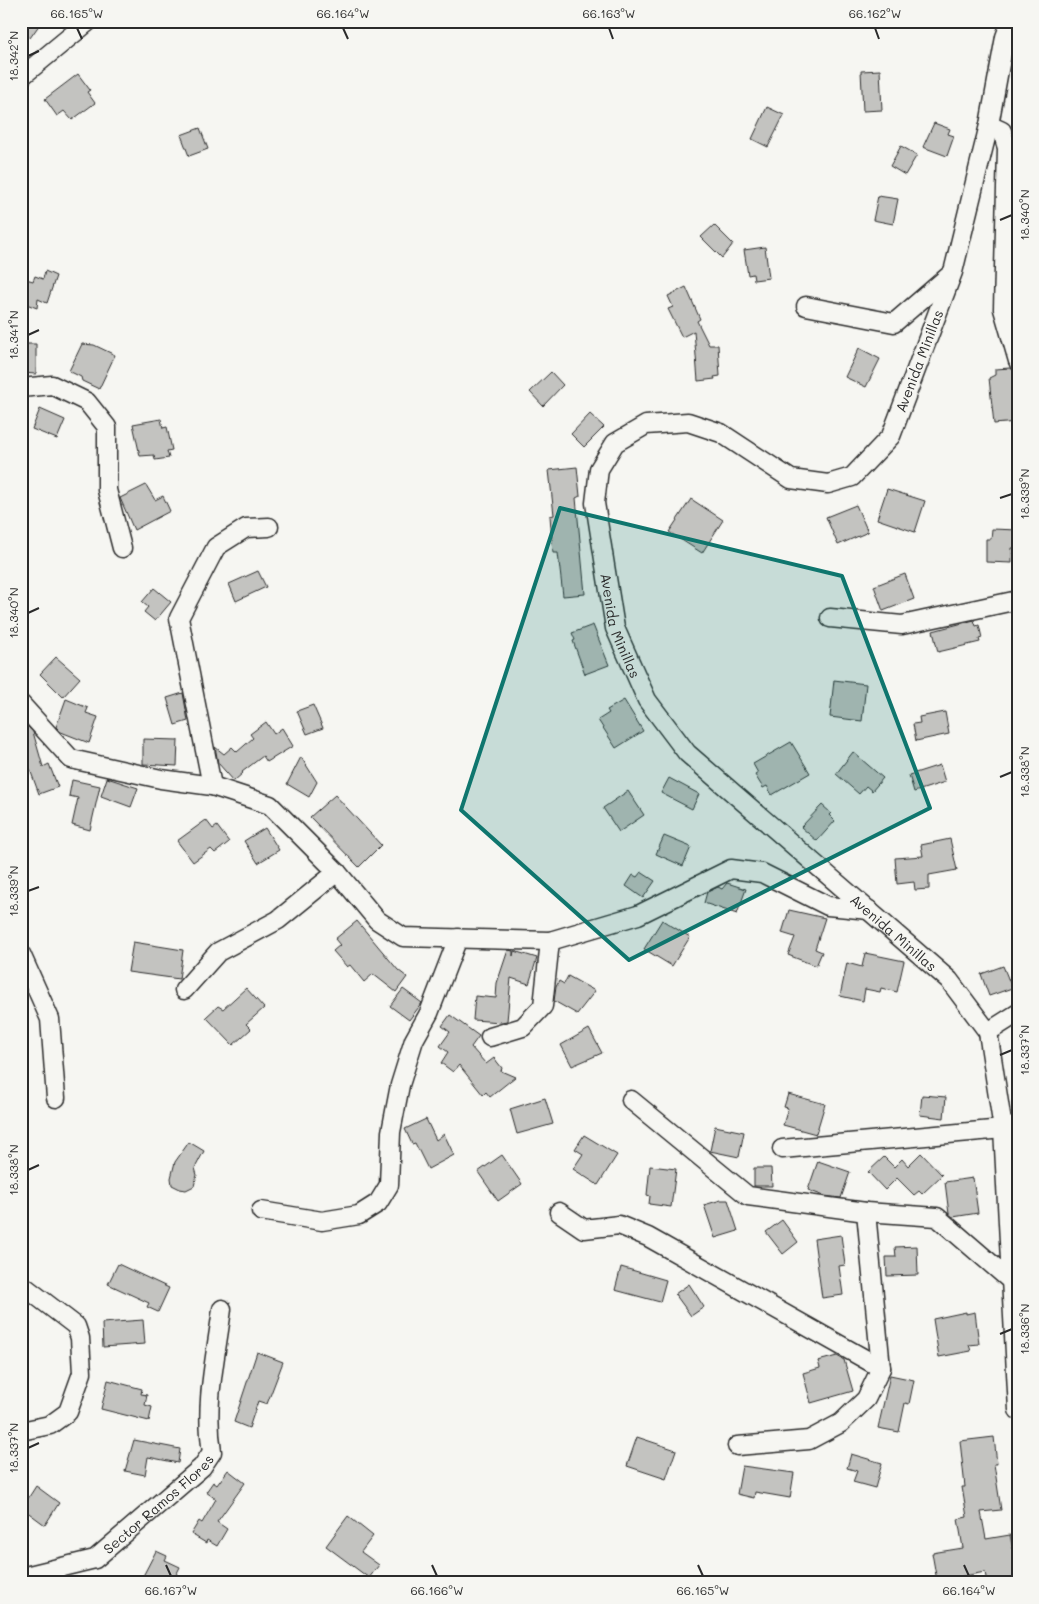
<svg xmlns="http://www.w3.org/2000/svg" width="1039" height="1604" font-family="Mali,sans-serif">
  <rect width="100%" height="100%" fill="#f6f6f2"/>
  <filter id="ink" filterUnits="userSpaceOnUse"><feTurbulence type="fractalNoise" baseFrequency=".02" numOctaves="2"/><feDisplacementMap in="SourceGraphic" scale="10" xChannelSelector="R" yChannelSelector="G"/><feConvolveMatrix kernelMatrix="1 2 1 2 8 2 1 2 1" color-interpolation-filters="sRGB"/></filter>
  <g filter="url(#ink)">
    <path fill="#c3c3c0" stroke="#2b2b2b" d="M21,21H42L30,38L21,31Z
      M880,70L882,110L863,111L861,71Z
      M78,74L90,90L87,92L95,103L72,120L64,111L57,116L45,99Z
      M767,107L784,115L768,147L752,139Z
      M934,123L950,129L948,134L954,136L947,156L923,147Z
      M200,128L208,149L189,156L181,135Z
      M901,146L917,155L905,175L890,166Z
      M878,196L898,199L893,224L873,220Z
      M714,225L733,244L722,258L701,237Z
      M765,247L769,278L754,280L753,274L748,275L744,250Z
      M45,271L56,276L47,303L38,299L37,308L21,302V283L24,284L26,279L33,281L35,276L43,279Z
      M686,287L700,319L697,321L709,345H718L720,376L714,377L715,379L698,381L694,331L682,337L668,309L673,307L668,296Z
      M21,344H36V374L21,373Z
      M82,344L94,345L115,355L99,389L82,381L81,377L69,371Z
      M859,348L880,359L866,387L845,377Z
      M1010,368L1016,371L1018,378V405H1015L1017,422L994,424L989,378L995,375V369Z
      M551,372L563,385L543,406L530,392Z
      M40,409L65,420L57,439L32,429Z
      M590,414L604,427L584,447L571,434Z
      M161,419L163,428L167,427L172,450L167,451L169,458L155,460L154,455L140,456L133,424Z
      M577,467L580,496L576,498L585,594L563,596L558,553H553L550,516L554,515L549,470Z
      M146,485L155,500L163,496L170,511L134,530L120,498Z
      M887,489L925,501L915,532L877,519Z
      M691,499L723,520L702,553L669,532Z
      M856,505L868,532L838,545L826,517Z
      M992,529L1018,530V548H1012V563L986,562V539H991Z
      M258,571L266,587L236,601L229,584Z
      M905,574L914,599L883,611L874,586Z
      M154,588L171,602L155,621L144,612L148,607L142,602Z
      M974,620L976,626L979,625L982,638L979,639L980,642L938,652L933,631Z
      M593,625L609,665L585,674L573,641L575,640L572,633Z
      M56,657L80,678L63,697L40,674Z
      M834,680L866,684L862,721L830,717Z
      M183,693L188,721L175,725L167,698Z
      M66,699L88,708L86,713L98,717L89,743L61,732L56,727Z
      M624,700L643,731L616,748L598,720L609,713L607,710Z
      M313,705L323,728L307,734L297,711Z
      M945,712L949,734L916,741L913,724L920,723L919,717Z
      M21,720L33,732L43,767L49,764L58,787L39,794L28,764L21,766Z
      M266,722L274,734L282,728L293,746L267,762L263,756L242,772L243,773L234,781L218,763L215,747L224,754L232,747L237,752L253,738L250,734Z
      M143,739L178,740L177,766L143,764Z
      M791,742L810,773L772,795L767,786L763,788L755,775L758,773L753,764Z
      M853,752L883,778L872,791L866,786L859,794L836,774Z
      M301,757L317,782L309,797L287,784Z
      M940,765L945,782L914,792L909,775Z
      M107,778L138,788L131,807L101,796Z
      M669,778L699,794L692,809L661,793Z
      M72,780L100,786L90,830L72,825L78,798L69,796Z
      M628,791L644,815L619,832L603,808Z
      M335,795L381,845L359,867L310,817Z
      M822,805L831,813L829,815L835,821L817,841L801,827Z
      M206,820L213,829L217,826L229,842L215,853L211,849L193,862L177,841Z
      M265,828L279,850L258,863L244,841Z
      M664,836L691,847L683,866L656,854Z
      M950,839L957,870L929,875V889L915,890L914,882L897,884L895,858L923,856L921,845Z
      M641,872L655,881L643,898L626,886L633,875L637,877Z
      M727,883L746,889L737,914L704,903L707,892L718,887L722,889Z
      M789,910L825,918L815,949L822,952L816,966L788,955L795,937L782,933Z
      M662,920L690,937L672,966L644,949Z
      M357,921L398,970L407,977L396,992L373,974L364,982L350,965L347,967L333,951L340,945L335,939Z
      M133,942L183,950L179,979L128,972Z
      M508,950L513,951V956L514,951L537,958L529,984L511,978L507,1021L501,1022L473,1020L475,996L496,998L497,983Z
      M865,953L904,961L897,992L881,988L880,992L865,989L863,1001L840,996L847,963L862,967Z
      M1003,966L1012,988L989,996L981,974Z
      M568,976L595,991L577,1014L554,1001L556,987L559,981L564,984Z
      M246,988L264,1008L246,1024L251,1029L233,1045L206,1017L218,1006L223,1009Z
      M403,989L422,1003L409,1020L390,1006Z
      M450,1015L479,1036L471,1047L486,1064L494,1058L502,1068L501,1071L515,1077L490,1097L486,1092L483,1095L459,1065L453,1072L441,1063L448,1052L440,1046L450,1032L442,1026Z
      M589,1029L602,1053L572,1066L561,1045Z
      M788,1094L825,1104L816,1134L783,1125L788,1108L784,1107Z
      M922,1095L946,1097L944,1118L920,1115Z
      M545,1098L553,1124L517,1134L510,1109Z
      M426,1119L436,1140L444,1134L454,1155L428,1169L415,1143L412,1144L405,1129Z
      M715,1126L744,1132L739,1157L710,1151Z
      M584,1135L617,1155L598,1185L573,1169L583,1154L575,1149Z
      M189,1142L204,1151L195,1168L197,1175L194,1186L186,1190L180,1189L172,1185L171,1178L175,1162Z
      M921,1153L942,1175L922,1194L919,1191L914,1195L897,1178L885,1190L868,1172L884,1157L894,1167L902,1159L908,1166Z
      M502,1155L522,1184L498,1201L478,1172Z
      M818,1161L850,1172L841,1198L824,1196L808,1190Z
      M650,1166L676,1169L671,1207L649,1204L650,1196L647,1195Z
      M754,1168H771L772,1186H754Z
      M973,1178L978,1213L953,1217L949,1214L945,1182Z
      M721,1200H728L738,1231L715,1238L704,1205Z
      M782,1220L798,1242L783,1254L766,1232Z
      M841,1235L845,1265L839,1266L843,1295L822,1298L814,1239Z
      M917,1246L918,1275L887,1276L886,1257H896L895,1247Z
      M118,1264L169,1288L158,1312L147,1307L149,1303L108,1284Z
      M621,1267L666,1280L660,1302L615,1290Z
      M689,1284L704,1307L691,1316L675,1294Z
      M966,1312V1314L975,1312L979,1344L969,1345L971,1351L939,1357L933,1319Z
      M143,1320L145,1344L103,1347L102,1323Z
      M257,1352L283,1362L267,1404L258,1401L249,1428L234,1422Z
      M837,1356L844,1360L853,1391L811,1403L803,1373L820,1368L818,1361Z
      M890,1375L914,1380L909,1404L905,1403L899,1432L878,1428Z
      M108,1380L142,1389L141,1394L147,1395L145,1405L152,1407L149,1421L101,1409Z
      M637,1437L676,1450L666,1479L627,1466Z
      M994,1437L997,1464H994L1001,1510L981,1512L986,1539L1010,1535L1018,1577L987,1583L985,1572L937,1581L932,1553L963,1548L958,1519L967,1517L962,1487H965L960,1441Z
      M134,1440L180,1449L178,1463L148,1457L145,1475L125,1471Z
      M851,1454L882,1463L875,1488L853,1482L857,1471L847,1468Z
      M742,1466L794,1473L790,1498L755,1492L754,1498L737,1494Z
      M228,1470L245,1483L217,1522L227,1529L217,1546L207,1540L206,1543L191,1534L199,1521L202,1523L216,1499L206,1492L213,1482L217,1485Z
      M36,1486L59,1503L45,1525L22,1508Z
      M348,1516L373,1536L361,1552L379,1565L369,1578L326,1546Z
      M156,1551L167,1556L165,1560L180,1567L172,1583H155L143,1576Z"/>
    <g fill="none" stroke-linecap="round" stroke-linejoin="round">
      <g stroke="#2b2b2b" stroke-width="21">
        <g id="minor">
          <path id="s1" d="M1011,21L1005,37L989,125L953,272L891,436L852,477L828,484L791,479L721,433L688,422L646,425L615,443L599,469L595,503L615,628L647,700L687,753L949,980L988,1032L1003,1129L1018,1410"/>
          <path d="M21,77L89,21"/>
          <path d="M989,125L1002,131L1007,148L1003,309L1018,361"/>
          <path d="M806,306L894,323L951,274"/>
          <path d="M21,388L52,385L87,402L107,427V490L122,548"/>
          <path d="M830,618L902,625L1018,600"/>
          <path d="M21,704L71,759L161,779L212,786L270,805L337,872L377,920L403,937L550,941L638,915L731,869L762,873L828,906L869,910"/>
          <path d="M212,786L179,618L216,547L246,528L269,527"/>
          <path d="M21,954L50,1019L56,1098"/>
          <path d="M184,990L218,952L278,920L337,872"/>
          <path d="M988,1032L1018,1013"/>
          <path d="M490,1037L523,1027L543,1006L550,941"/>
          <path d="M631,1100L748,1196L866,1212L937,1217L1010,1280"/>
          <path d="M782,1149L1003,1129L1018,1125"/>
          <path d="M261,1211L322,1221L359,1215L378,1203L389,1185L391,1132L400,1085L414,1040L429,1013L458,938"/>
          <path d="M559,1212L584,1229L619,1225L648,1237L881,1368"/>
          <path d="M21,1284L76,1326L80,1338L82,1373L68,1412L50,1425L21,1431"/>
          <path d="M737,1446L809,1440L841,1423L866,1399L881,1368L866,1212"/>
          <path id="s2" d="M21,1577L95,1559L202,1467L212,1452C204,1403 216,1357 222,1309"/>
        </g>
      </g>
      <use href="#minor" stroke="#f6f6f2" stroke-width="18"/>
    </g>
  </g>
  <path fill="#0f766e" fill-opacity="0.2" stroke="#0f766e" stroke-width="4" stroke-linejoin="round" d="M560,508L842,576L930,808L629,960L461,810Z"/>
  <path fill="none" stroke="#2b2b2b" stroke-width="2" d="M77,28L82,39M343,28L348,39M609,28L613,39M875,28L879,39M28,56L39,51M1000,220L1012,215M28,335L39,330M1000,498L1012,494M28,613L39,608M1000,777L1012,772M28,891L39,887M1000,1055L1012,1050M28,1170L39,1165M1000,1334L1012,1329M28,1448L39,1443M166,1565L171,1576M432,1565L437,1576M698,1565L703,1576M964,1565L969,1576"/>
  <g text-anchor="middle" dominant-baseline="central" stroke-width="4" stroke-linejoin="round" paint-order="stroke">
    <g font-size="14" fill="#2b2b2b" stroke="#f6f6f2">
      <text transform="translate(919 361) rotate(-69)">Avenida Minillas</text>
      <text stroke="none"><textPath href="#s1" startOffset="939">Avenida Minillas</textPath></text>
      <text stroke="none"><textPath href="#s1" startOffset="1359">Avenida Minillas</textPath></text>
      <text stroke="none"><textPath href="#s2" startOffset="160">Sector Ramos Flores</textPath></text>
    </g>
  </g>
  <rect width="1039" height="1604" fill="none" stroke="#f6f6f2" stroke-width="55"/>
  <rect x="28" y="28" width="984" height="1548" fill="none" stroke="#2b2b2b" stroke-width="2"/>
  <g font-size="12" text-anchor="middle" fill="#2b2b2b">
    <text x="77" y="18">66.165°W</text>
    <text x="343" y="18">66.164°W</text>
    <text x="609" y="18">66.163°W</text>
    <text x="875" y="18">66.162°W</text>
    <text transform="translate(14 56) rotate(-90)" y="4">18.342°N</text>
    <text transform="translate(1025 215) rotate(-90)" y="4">18.340°N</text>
    <text transform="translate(14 335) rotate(-90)" y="4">18.341°N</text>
    <text transform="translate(1025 494) rotate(-90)" y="4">18.339°N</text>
    <text transform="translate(14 613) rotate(-90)" y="4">18.340°N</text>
    <text transform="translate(1025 772) rotate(-90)" y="4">18.338°N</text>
    <text transform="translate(14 891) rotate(-90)" y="4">18.339°N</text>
    <text transform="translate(1025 1050) rotate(-90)" y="4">18.337°N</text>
    <text transform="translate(14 1170) rotate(-90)" y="4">18.338°N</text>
    <text transform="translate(1025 1329) rotate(-90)" y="4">18.336°N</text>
    <text transform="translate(14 1448) rotate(-90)" y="4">18.337°N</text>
    <text x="171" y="1595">66.167°W</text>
    <text x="437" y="1595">66.166°W</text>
    <text x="703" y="1595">66.165°W</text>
    <text x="969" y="1595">66.164°W</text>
  </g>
</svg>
